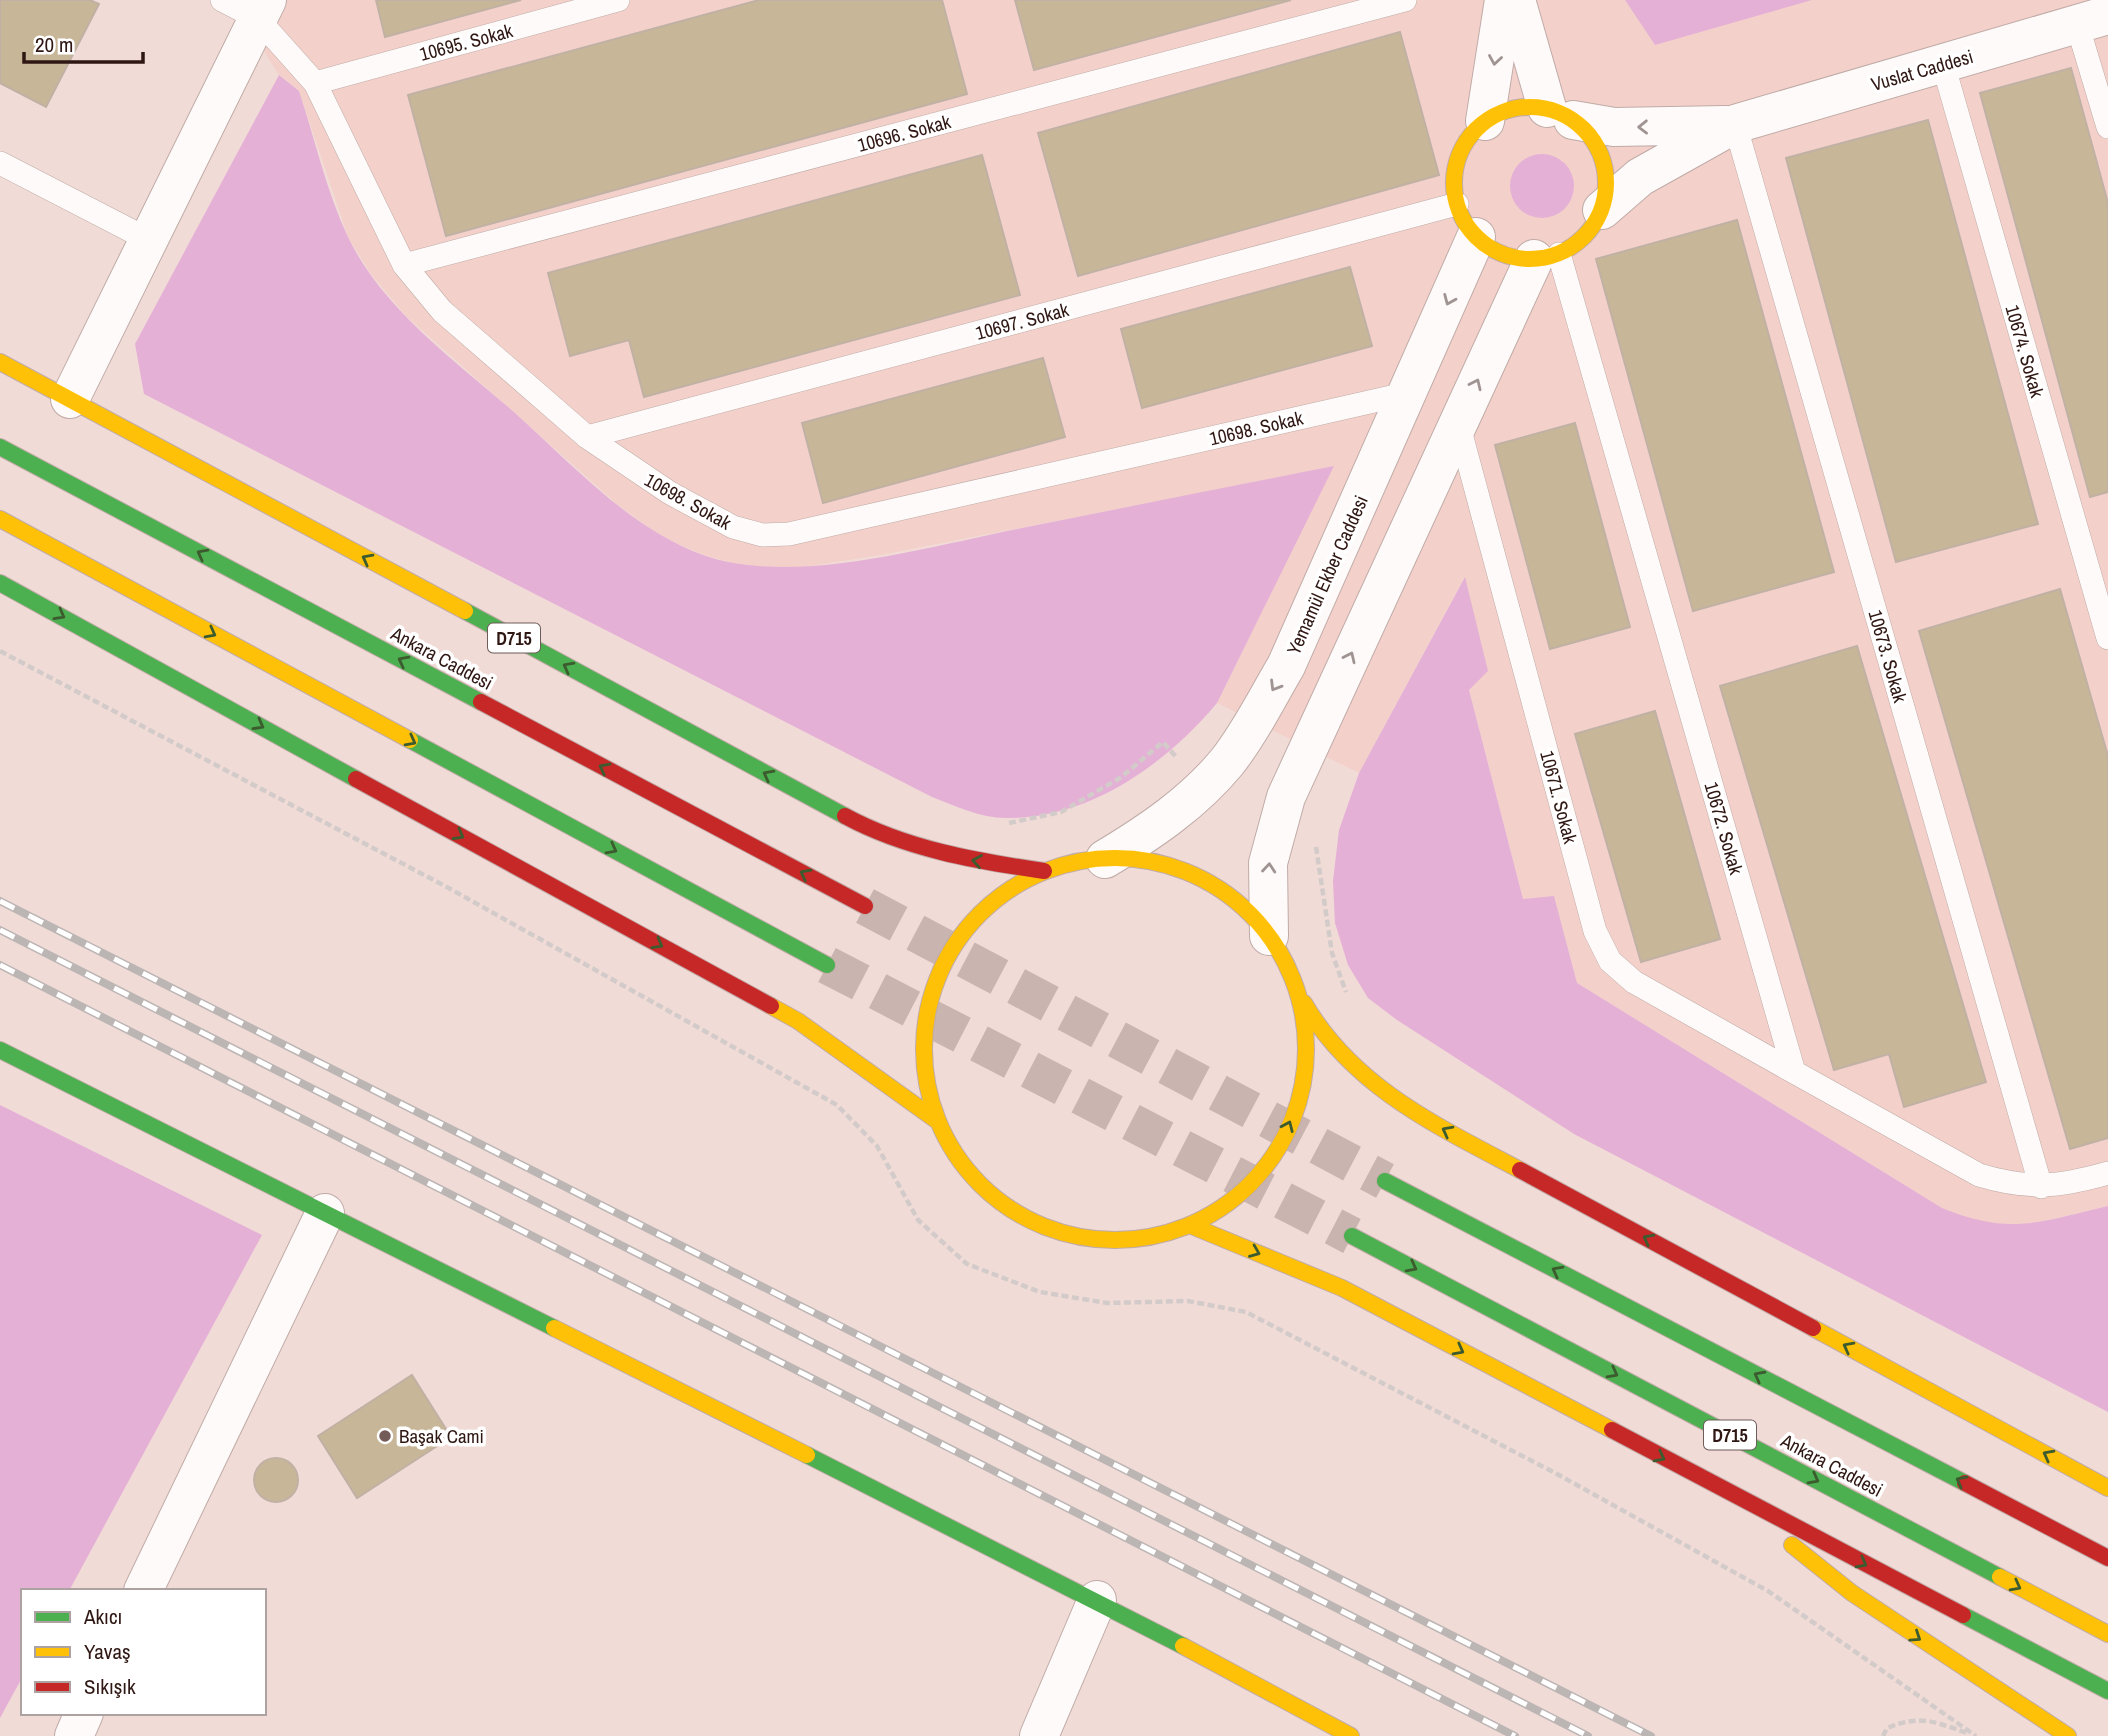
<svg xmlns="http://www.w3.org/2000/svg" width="2108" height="1736" font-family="'Archivo Narrow',sans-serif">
  <rect width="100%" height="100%" fill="#f1dbd7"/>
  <path fill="#f3d1ca" d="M231,0H2108V1206L2031,1224L2001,1225L1976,1222L1942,1208L1577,983L1554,897L1523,899L1469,690L1464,578L1359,773L1217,703L1333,467L881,555L803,567L751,568L704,555L662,537L618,505L406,316L371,274L348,237L299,91L279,75Z"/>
  <path fill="#e5b0d6" d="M1625,0H1812L1655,45Z
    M279,75L299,91C315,139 326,191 348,237C383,310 456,361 515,413C572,464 629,528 703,555C796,588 936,544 1032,526C1132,506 1233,486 1334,466L1217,703C1167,763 1091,818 1009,818C982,819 956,806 932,797L144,394L135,344Z
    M1510 186a32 32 0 1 1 64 0a32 32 0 1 1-64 0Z
    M1465,577L1488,671L1469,690L1523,899L1554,896L1577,983L1942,1208C2011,1236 2039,1222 2108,1206V1412L1574,1134L1397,1020L1368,998L1348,965L1335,923L1333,881L1339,830L1359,773Z
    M0,1105L262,1235L69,1591H23V1676L0,1718Z"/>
  <path fill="#c8b698" stroke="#c0b1a4" stroke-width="2" d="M0,0H90L99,4L46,107L0,83Z
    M376,0H521L385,37Z
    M759,0H942L967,94L446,236L408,95Z
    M1015,0H1291L1034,70Z
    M1400,32L1439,175L1078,276L1038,133Z
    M2071,68L2108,203V492L2090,497L1980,93Z
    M1928,120L2038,524L1896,562L1786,158Z
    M982,155L1020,295L644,397L629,340L570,356L548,273Z
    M1737,220L1834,572L1693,611L1596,259Z
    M1350,267L1372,346L1142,408L1121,329Z
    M1043,358L1065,437L823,503L802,423Z
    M1575,423L1630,627L1550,649L1495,445Z
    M2060,589L2108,756V1138L2070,1149L1919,631Z
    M1857,646L1986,1082L1904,1107L1889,1054L1834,1070L1720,686Z
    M1655,711L1720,939L1641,962L1575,734Z
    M412,1375L451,1437L357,1498L318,1436Z
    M254 1480a22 22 0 1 1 44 0a22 22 0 1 1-44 0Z"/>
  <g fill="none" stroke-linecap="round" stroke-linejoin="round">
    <path stroke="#cab4b0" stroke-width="38" stroke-dasharray="38 19" stroke-linecap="butt" d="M865,906L1385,1181
      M827,965L1352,1236"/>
    <g stroke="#c0aba7" stroke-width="24">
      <path id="lane" d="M222,0L257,18L315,83L404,265L442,311L587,437L670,493L733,527L762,535L789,534L1409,393
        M2077,24L2108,127
        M1943,64L2108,638
        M315,83L618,0
        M1735,124L2041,1187
        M0,163L149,240
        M1559,254L1794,1072L1979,1175C2029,1190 2059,1187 2108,1173
        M404,265L1405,0
        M1458,423L1595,931L1610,961L1634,982L1794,1072
        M587,437L1457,204"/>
    </g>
    <g stroke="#c0aba7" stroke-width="40">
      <path id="street" d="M1516,0L1547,108
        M1573,120L1614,127L1726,125
        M1485,121L1504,0
        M1602,210L1640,177L1735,124L2108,15
        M70,399L267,0
        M1105,859C1150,832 1193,803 1227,762C1250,733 1267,698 1286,666L1476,237
        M1269,936L1268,863L1286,797L1534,259
        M143,1591L325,1213
        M74,1736L84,1713
        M1039,1736L1097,1600"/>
    </g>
    <g stroke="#c0aba7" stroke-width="18">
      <path id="fast" d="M0,447L481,702
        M0,583L356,779
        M465,611L845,816
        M410,740L827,965
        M0,1050L554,1328
        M1385,1181L1965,1483
        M1352,1236L2000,1577
        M807,1455L1183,1646
        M1963,1615L2108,1691"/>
    </g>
    <g stroke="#c0aba7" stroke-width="18">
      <path id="slow" d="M1454 183a76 76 0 1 1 152 0a76 76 0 1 1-152 0Z
        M0,362L465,611
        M0,519L410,740
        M924 1049a191 191 0 1 1 382 0a191 191 0 1 1-382 0Z
        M1304,1003C1353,1087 1437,1126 1520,1170
        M771,1006L798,1021L936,1120
        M1192,1226L1342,1288L1612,1430
        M554,1328L807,1455
        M1813,1328L2108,1488
        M1792,1545L1852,1593L2068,1736
        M2000,1577L2108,1634
        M1183,1646L1351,1736"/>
    </g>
    <g stroke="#c0aba7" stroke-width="18">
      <path id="jam" d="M481,702L865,906
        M356,779L771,1006
        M845,816C906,849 976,861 1044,871
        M1520,1170L1813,1328
        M1612,1430L1963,1615
        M1965,1483L2108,1558"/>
    </g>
    <path stroke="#d2cbc9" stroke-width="4.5" stroke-dasharray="7 3.5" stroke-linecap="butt" d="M0,651L445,886L837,1105L877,1146L918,1220L967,1264L1040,1292L1107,1303L1188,1301L1246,1312L1557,1474L1768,1591L1976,1736
      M1009,823L1061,812L1120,778L1163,742L1177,758
      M1316,847L1332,953L1346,992
      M1883,1736L1887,1728C1921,1714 1935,1722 1967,1733"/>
    <use href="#lane" stroke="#fdfaf9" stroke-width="23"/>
    <use href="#street" stroke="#fdfaf9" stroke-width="38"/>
    <use href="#fast" stroke="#4caf50" stroke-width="16"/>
    <use href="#slow" stroke="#ffc107" stroke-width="16"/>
    <use href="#jam" stroke="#c62828" stroke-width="16"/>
    <g stroke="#bbb5b4" stroke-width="8">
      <path id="rail" d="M0,901L1651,1736
        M0,930L1588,1736
        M0,965L1515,1736"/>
    </g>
    <use href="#rail" stroke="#fff" stroke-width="5" stroke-dasharray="16" stroke-linecap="butt"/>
  </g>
  <defs><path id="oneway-chevron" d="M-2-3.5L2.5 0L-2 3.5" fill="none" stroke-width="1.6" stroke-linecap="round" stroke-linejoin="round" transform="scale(1.75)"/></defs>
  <g stroke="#a09492">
    <use href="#oneway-chevron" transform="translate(1495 60) rotate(99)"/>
    <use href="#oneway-chevron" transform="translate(1643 127) rotate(179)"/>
    <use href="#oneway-chevron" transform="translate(1449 300) rotate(113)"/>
    <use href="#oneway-chevron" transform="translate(1476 384) rotate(-65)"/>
    <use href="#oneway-chevron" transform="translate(1350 657) rotate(-65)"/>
    <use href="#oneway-chevron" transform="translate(1275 686) rotate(121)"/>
    <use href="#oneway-chevron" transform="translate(1269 868) rotate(-85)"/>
  </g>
  <g stroke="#3c5b2e">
    <use href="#oneway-chevron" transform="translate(202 554) rotate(-152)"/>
    <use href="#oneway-chevron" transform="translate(367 559) rotate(-152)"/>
    <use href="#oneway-chevron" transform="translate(60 615) rotate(29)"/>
    <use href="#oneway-chevron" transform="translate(211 633) rotate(28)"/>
    <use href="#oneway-chevron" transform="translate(403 661) rotate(-152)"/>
    <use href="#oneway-chevron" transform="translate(568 667) rotate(-152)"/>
    <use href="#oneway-chevron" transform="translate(259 725) rotate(29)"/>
    <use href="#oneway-chevron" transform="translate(411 741) rotate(28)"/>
    <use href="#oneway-chevron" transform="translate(604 768) rotate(-152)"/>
    <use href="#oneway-chevron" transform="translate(768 775) rotate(-152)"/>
    <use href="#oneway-chevron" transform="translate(459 835) rotate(29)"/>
    <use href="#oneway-chevron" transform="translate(612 849) rotate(28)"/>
    <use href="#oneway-chevron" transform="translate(977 861) rotate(-170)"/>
    <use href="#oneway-chevron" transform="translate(805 874) rotate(-152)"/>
    <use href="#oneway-chevron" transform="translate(658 944) rotate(29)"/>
    <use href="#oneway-chevron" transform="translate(1288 1126) rotate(-66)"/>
    <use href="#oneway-chevron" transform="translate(1447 1131) rotate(-152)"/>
    <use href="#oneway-chevron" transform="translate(1648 1239) rotate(-152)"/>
    <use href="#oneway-chevron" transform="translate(1255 1252) rotate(22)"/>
    <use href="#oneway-chevron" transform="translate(1412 1267) rotate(28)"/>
    <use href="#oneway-chevron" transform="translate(1557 1271) rotate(-152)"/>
    <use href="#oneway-chevron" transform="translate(1848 1347) rotate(-152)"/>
    <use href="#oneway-chevron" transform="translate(1459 1350) rotate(28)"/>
    <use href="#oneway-chevron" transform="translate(1613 1373) rotate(28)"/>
    <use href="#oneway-chevron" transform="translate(1759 1376) rotate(-152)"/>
    <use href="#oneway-chevron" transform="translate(2048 1455) rotate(-152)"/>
    <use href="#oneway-chevron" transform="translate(1660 1457) rotate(28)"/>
    <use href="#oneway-chevron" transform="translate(1814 1479) rotate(28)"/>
    <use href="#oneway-chevron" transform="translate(1961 1481) rotate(-152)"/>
    <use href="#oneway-chevron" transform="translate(1862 1563) rotate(28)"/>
    <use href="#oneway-chevron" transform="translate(2016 1586) rotate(28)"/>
    <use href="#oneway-chevron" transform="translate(1916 1637) rotate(34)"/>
  </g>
  <circle fill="#735c58" stroke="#fff" stroke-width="2.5" cx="385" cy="1436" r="7"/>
  <g text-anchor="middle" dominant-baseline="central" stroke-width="7" stroke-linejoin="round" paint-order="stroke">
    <g fill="#fff" stroke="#6d5d5a" stroke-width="2">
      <rect x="488" y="623.5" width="52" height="29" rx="5"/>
      <rect x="1704" y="1420.5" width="52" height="29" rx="5"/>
    </g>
    <g font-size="18" font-weight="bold" fill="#2f1713">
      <text x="514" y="638">D715</text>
      <text x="1730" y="1435">D715</text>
    </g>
    <g font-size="19" fill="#2f1713" stroke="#fff">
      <text transform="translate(466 42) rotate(-15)">10695. Sokak</text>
      <text transform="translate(1922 70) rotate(-16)">Vuslat Caddesi</text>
      <text transform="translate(904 133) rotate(-15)">10696. Sokak</text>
      <text transform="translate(1022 321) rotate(-15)">10697. Sokak</text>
      <text transform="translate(2025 351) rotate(74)">10674. Sokak</text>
      <text transform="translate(1256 428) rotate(-13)">10698. Sokak</text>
      <text transform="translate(688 501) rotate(29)">10698. Sokak</text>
      <text transform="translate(1327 575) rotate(-66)">Yemamül Ekber Caddesi</text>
      <text transform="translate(1888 656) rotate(74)">10673. Sokak</text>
      <text transform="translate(442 658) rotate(28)">Ankara Caddesi</text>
      <text transform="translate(1559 797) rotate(75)">10671. Sokak</text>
      <text transform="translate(1724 828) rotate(74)">10672. Sokak</text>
      <text transform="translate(1832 1465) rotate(28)">Ankara Caddesi</text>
    </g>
    <g font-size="19" fill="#2f1713" stroke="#fff" text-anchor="start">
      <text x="399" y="1436">Başak Cami</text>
    </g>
  </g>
  <rect x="21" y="1589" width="245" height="126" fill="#ffffff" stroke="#aca2a1" stroke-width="2"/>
  <rect x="35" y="1612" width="35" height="10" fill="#4caf50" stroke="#aca2a1" stroke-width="2"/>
  <text x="84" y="1624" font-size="21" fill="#2f1713">Akıcı</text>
  <rect x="35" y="1647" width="35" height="10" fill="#ffc107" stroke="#aca2a1" stroke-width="2"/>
  <text x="84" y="1659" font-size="21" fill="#2f1713">Yavaş</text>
  <rect x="35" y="1682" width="35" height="10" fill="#c62828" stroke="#aca2a1" stroke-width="2"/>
  <text x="84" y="1694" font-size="21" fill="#2f1713">Sıkışık</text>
  <path d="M24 52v10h119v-10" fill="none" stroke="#2f1713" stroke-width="3.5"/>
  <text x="35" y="52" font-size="21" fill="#2f1713" stroke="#ffffff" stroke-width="5" paint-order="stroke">20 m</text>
</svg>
